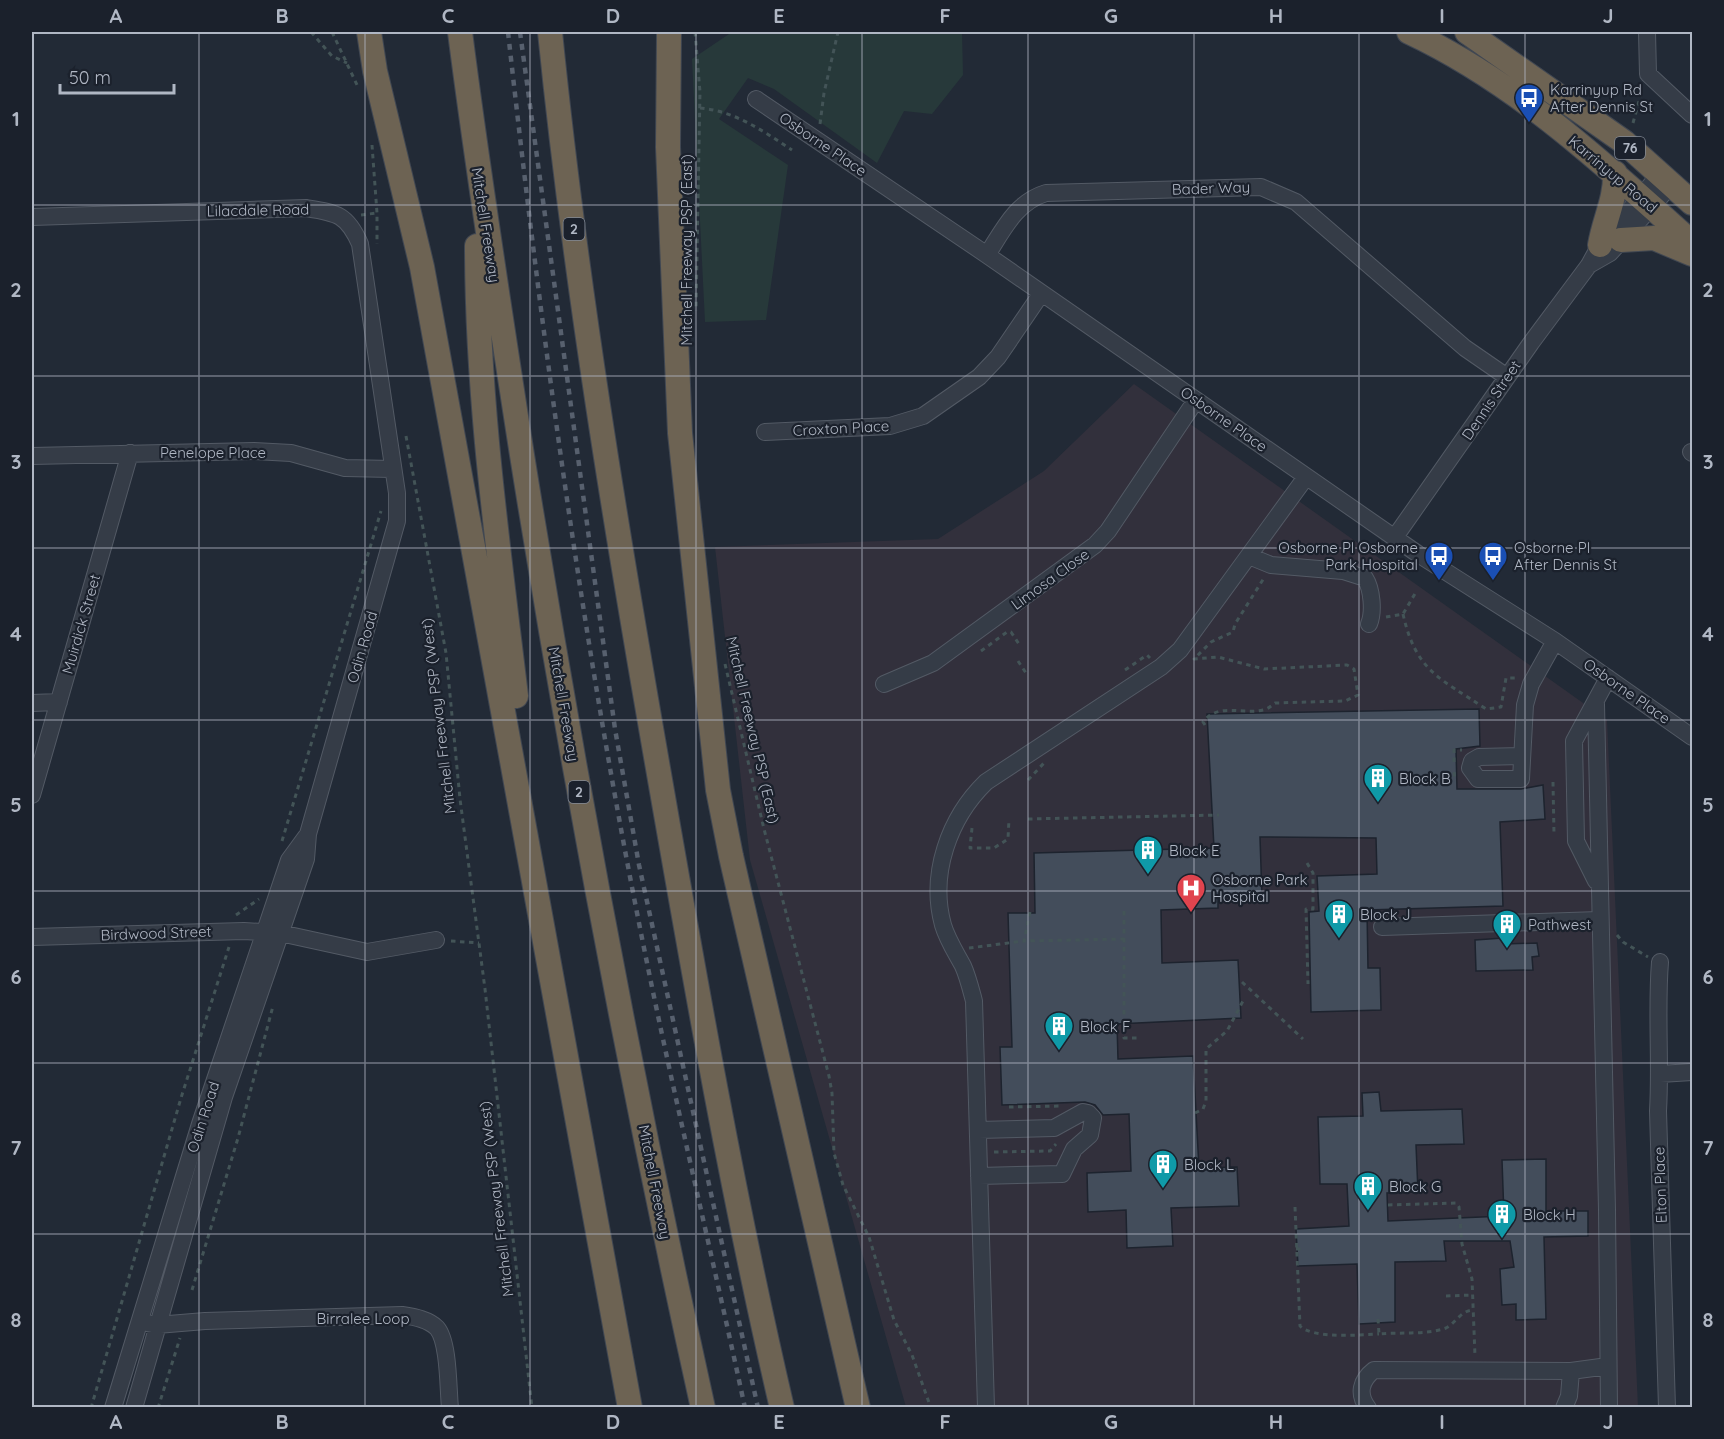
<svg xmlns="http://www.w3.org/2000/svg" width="1724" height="1439" font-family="Quicksand,sans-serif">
  <rect width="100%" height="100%" fill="#222a36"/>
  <path fill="#32303c" d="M1134,384L1607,720L1638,1407H906L750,860L715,547L938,539L1044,471Z"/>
  <path fill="#27393a" d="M732,32H962L963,75L932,114L904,111L877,163L774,89L748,78L719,119L788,165L766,320L705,322L692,59Z"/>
  <path fill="#434d5b" stroke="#1d232e" stroke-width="1.5" d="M1479,709L1480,746L1456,749L1457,789H1521L1543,785L1545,819L1500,822L1503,906L1367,910L1368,968H1380L1381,1010L1311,1012L1309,912L1319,911L1317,876L1377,874L1376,838L1260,837L1262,897H1218V908L1161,910L1162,963L1238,960L1241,1018L1117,1024L1118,1059L1193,1056L1199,1168L1237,1167L1239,1206L1171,1208L1173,1246L1127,1248L1126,1210L1088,1212L1087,1173L1131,1171L1129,1114L1103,1115L1095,1105L1085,1102L1002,1105L1000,1047H1012L1008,913H1035L1034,853L1214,848L1207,714Z
    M1503,938L1504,944L1537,943L1539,956L1532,957L1533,970L1476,971L1475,940Z
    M1379,1092L1381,1111L1462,1109L1464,1144L1416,1145L1418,1192L1387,1193L1388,1221L1504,1216L1502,1160L1546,1159V1211H1588V1236L1544,1237L1546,1319L1516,1320V1304L1502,1305L1500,1269L1514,1267L1510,1241H1444L1446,1261L1395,1262V1322L1359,1324L1357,1264L1298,1266L1296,1229L1349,1226L1347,1184H1320L1318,1117L1363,1116L1362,1093Z"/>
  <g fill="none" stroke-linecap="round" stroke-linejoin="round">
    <g stroke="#535a65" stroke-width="18">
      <path id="minor" d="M1647,32L1648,74L1692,115
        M756,99L987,255L1418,554L1555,641L1692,737
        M32,217L306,208C337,213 347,214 360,244L397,493V521L308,834L306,859L224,1097L134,1408
        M987,255C1003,230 1016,202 1046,193L1261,187L1296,202L1465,348L1507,377
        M1589,265L1610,253L1672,184
        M765,432L890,426L923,416L979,377L998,357L1041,294
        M1691,452L1692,453
        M32,456L254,451L291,453L345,468L392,469
        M1395,537L1531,343L1589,265L1600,245L1660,174
        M1249,556L1271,565L1343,571L1365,578C1372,589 1374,612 1369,624
        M884,684L933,663L1095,545L1108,531L1196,400
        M32,703L59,702
        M1596,704L1607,1210L1609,1408
        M1521,756L1479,757L1472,761L1470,768L1478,779H1521L1525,705L1531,684L1555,641
        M32,795L130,453
        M1596,881L1576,841L1574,741L1608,678
        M1382,927L1599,920
        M32,937L244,931L280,933L367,952L436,940
        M1660,962C1656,1012 1661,1061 1658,1111L1667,1408
        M1660,1074L1692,1072
        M978,1130L1054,1128L1083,1112L1088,1113L1093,1118L1090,1135L1074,1149L1062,1174L979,1176
        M147,1323L157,1325L205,1321L402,1315C414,1317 428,1319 437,1328C449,1342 448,1389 450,1408
        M113,1408L200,1124L289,860L308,834
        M986,1408L974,1001C971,990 968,977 963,966C956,953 947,939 943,925C929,874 949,818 986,782L1161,667L1180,650L1306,477
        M1368,1408C1357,1394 1361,1380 1374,1370L1571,1371L1608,1366
        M1564,1408L1569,1396L1571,1371"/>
    </g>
    <g stroke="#404752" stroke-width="26">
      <path id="highway" d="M369,32L375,71L422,267L630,1408
        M460,32C478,173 500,314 522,455C573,774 633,1092 703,1408
        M550,32C575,280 616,528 659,774C696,986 733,1198 782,1408
        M669,32L668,147L680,433L718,790L731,856L858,1408
        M1409,32C1516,82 1605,165 1692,243
        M1467,32L1624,142L1692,203
        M1621,240L1654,238L1692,254
        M1600,245C1604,220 1616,199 1615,173
        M477,246C477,397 498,546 516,696"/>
    </g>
    <path stroke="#435457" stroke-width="3" stroke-dasharray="4.5 4.5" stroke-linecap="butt" d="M311,32L332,56L347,63
      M332,32L358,87
      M695,32L700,92L696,311
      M700,108C735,111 763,131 792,150
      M1633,123L1642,90
      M820,124L824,93L838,32
      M372,145L377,213V244
      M361,215L377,213
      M406,436L446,653L460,799L485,989L532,1408
      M1403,614C1416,672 1440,678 1486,709L1501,707L1506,678H1519
      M1386,617L1403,614L1416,592
      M981,651L1007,632H1011L1019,644
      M1018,661L1028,676
      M725,664L764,829L829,1076L832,1093L834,1153L843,1185L869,1237L894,1320L912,1355L931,1408
      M1125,670L1147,655L1150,658
      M1205,725L1203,722C1218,702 1242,715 1263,710C1268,709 1271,706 1275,703L1345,701L1358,695L1354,669L1347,665L1264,669L1218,657L1194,659L1211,642L1233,632L1235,624L1264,578
      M1454,762V750H1462
      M1454,772L1455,781
      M1028,780L1044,763
      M1553,782L1554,834
      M1028,819L1219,815
      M972,828L970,848H994L1008,839L1009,819
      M282,841L381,511
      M1307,863L1313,873V909H1306L1308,984
      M1124,911V1038H1137
      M1030,912L1024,941L1124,939
      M236,915L259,899
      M1617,935L1623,942L1648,957
      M451,941L479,943
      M969,948L1024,941
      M1242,982L1303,1039
      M1009,1107L1062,1106
      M1195,1113L1203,1109L1206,1101V1049L1227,1031L1243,1001
      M994,1152L1050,1151L1056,1144
      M1388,1205L1456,1203L1459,1207L1462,1244L1472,1279L1475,1356
      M1295,1207L1300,1326C1313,1339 1360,1335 1379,1334
      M1296,1249H1304
      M192,1290L238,1138L273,1006
      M1446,1296L1473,1295
      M1378,1319L1379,1334C1399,1332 1427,1335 1446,1328C1456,1323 1460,1311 1473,1310
      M91,1408L181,1098L229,947
      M158,1408L180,1338"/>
    <use href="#minor" stroke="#353c47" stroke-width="16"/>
    <use href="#highway" stroke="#6d6353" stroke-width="24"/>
    <path stroke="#57606e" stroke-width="4.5" stroke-dasharray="6 6" stroke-linecap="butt" d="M508,32C542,338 583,646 644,948C675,1102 712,1254 745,1408
      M520,32L615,729L639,865L758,1408"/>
  </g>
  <path fill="none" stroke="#b0b7c4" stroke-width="1.5" stroke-opacity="0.55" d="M199,32V1408M365,32V1408M530,32V1408M696,32V1408M862,32V1408M1028,32V1408M1194,32V1408M1359,32V1408M1525,32V1408M32,205H1692M32,376H1692M32,548H1692M32,720H1692M32,891H1692M32,1063H1692M32,1234H1692"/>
  <defs>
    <g id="bus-pin" transform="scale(1.5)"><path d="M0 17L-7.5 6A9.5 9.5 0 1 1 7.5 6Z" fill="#1a4fb4" stroke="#1b212c"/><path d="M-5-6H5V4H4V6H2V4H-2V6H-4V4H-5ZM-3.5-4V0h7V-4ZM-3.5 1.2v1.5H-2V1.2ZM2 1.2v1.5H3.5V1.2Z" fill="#fff"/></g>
    <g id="building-pin" transform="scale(1.5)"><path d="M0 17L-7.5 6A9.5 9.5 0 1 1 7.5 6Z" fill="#0f9aa8" stroke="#1b212c"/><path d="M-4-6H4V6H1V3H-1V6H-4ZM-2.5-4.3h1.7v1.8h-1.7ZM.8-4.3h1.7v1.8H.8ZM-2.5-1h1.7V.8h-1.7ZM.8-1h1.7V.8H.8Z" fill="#fff"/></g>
    <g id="hospital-pin" transform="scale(1.5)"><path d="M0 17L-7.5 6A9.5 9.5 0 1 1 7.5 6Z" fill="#e0444e" stroke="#1b212c"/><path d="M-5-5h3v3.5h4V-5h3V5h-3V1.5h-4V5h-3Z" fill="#fff"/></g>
  </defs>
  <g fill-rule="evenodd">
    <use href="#bus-pin" x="1529" y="98"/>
    <use href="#bus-pin" x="1439" y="556"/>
    <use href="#bus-pin" x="1493" y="556"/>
    <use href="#building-pin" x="1378" y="778"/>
    <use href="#building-pin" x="1148" y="850"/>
    <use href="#hospital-pin" x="1191" y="888"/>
    <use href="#building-pin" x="1339" y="914"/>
    <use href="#building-pin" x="1507" y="924"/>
    <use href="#building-pin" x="1059" y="1026"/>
    <use href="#building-pin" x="1163" y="1164"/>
    <use href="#building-pin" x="1368" y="1186"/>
    <use href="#building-pin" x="1502" y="1214"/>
  </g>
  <g text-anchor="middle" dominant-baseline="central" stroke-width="4.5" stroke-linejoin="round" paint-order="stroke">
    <g fill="#1b212c" stroke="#838a96" stroke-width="1.5">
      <rect x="1615" y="137" width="30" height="22" rx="4.5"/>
      <rect x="563.5" y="218" width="21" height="22" rx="4.5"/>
      <rect x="568.5" y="781" width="21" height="22" rx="4.5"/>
    </g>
    <g font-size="14" font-weight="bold" fill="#b0b7c4">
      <text x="1630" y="148">76</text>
      <text x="574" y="229">2</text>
      <text x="579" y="792">2</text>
    </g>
    <g font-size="15" fill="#b0b7c4" stroke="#1b212c" text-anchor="start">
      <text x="1550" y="89">Karrinyup Rd<tspan x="1550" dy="17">After Dennis St</tspan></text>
      <text x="1418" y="547" text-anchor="end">Osborne Pl Osborne<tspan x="1418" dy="17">Park Hospital</tspan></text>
      <text x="1514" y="547">Osborne Pl<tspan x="1514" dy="17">After Dennis St</tspan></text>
      <text x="1399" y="778">Block B</text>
      <text x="1169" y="850">Block E</text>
      <text x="1212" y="879">Osborne Park<tspan x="1212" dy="17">Hospital</tspan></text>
      <text x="1360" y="914">Block J</text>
      <text x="1528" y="924">Pathwest</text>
      <text x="1080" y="1026">Block F</text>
      <text x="1184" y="1164">Block L</text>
      <text x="1389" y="1186">Block G</text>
      <text x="1523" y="1214">Block H</text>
    </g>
    <g font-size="15" fill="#b0b7c4" stroke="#1b212c">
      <text transform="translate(823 144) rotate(34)">Osborne Place</text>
      <text transform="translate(1613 174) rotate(40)">Karrinyup Road</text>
      <text transform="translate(1211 188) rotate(-2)">Bader Way</text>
      <text transform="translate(258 210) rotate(-1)">Lilacdale Road</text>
      <text transform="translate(486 225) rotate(81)">Mitchell Freeway</text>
      <text transform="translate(686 250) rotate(-90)">Mitchell Freeway PSP (East)</text>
      <text transform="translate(1491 400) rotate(-56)">Dennis Street</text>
      <text transform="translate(1224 419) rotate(35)">Osborne Place</text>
      <text transform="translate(841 428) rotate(-3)">Croxton Place</text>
      <text x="213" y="452">Penelope Place</text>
      <text transform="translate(1050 579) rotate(-36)">Limosa Close</text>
      <text transform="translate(81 624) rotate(-74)">Muirdick Street</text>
      <text transform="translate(362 647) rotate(-74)">Odin Road</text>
      <text transform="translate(1627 691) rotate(35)">Osborne Place</text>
      <text transform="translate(564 704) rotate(80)">Mitchell Freeway</text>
      <text transform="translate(438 716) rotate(-97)">Mitchell Freeway PSP (West)</text>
      <text transform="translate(753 730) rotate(77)">Mitchell Freeway PSP (East)</text>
      <text transform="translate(156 933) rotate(-2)">Birdwood Street</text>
      <text transform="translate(203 1117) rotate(-72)">Odin Road</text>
      <text transform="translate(655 1182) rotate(79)">Mitchell Freeway</text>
      <text transform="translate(1660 1185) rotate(-92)">Elton Place</text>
      <text transform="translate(496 1199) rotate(-97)">Mitchell Freeway PSP (West)</text>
      <text x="363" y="1318">Birralee Loop</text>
    </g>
  </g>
  <rect width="1724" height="1439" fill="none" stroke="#1b212c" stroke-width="66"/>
  <path d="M60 84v9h114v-9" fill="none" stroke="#b0b7c4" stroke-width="3"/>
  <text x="69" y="84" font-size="18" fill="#b0b7c4" stroke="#1b212c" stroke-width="4.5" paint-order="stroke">50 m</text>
  <rect x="33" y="33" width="1658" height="1373" fill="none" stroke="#b0b7c4" stroke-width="2"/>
  <g font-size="20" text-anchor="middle" font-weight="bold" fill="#b0b7c4">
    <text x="116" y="23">A</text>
    <text x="282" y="23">B</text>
    <text x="448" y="23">C</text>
    <text x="613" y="23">D</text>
    <text x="779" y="23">E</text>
    <text x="945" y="23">F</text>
    <text x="1111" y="23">G</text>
    <text x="1276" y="23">H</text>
    <text x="1442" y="23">I</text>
    <text x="1608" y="23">J</text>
    <text x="16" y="126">1</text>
    <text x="1708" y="126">1</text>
    <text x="16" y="297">2</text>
    <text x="1708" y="297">2</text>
    <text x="16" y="469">3</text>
    <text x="1708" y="469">3</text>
    <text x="16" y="641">4</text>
    <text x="1708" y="641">4</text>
    <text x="16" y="812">5</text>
    <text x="1708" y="812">5</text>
    <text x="16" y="984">6</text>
    <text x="1708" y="984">6</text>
    <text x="16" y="1155">7</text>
    <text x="1708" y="1155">7</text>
    <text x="16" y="1327">8</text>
    <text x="1708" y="1327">8</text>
    <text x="116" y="1429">A</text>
    <text x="282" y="1429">B</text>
    <text x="448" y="1429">C</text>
    <text x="613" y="1429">D</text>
    <text x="779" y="1429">E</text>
    <text x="945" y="1429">F</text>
    <text x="1111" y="1429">G</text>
    <text x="1276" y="1429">H</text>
    <text x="1442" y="1429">I</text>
    <text x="1608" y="1429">J</text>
  </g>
</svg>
